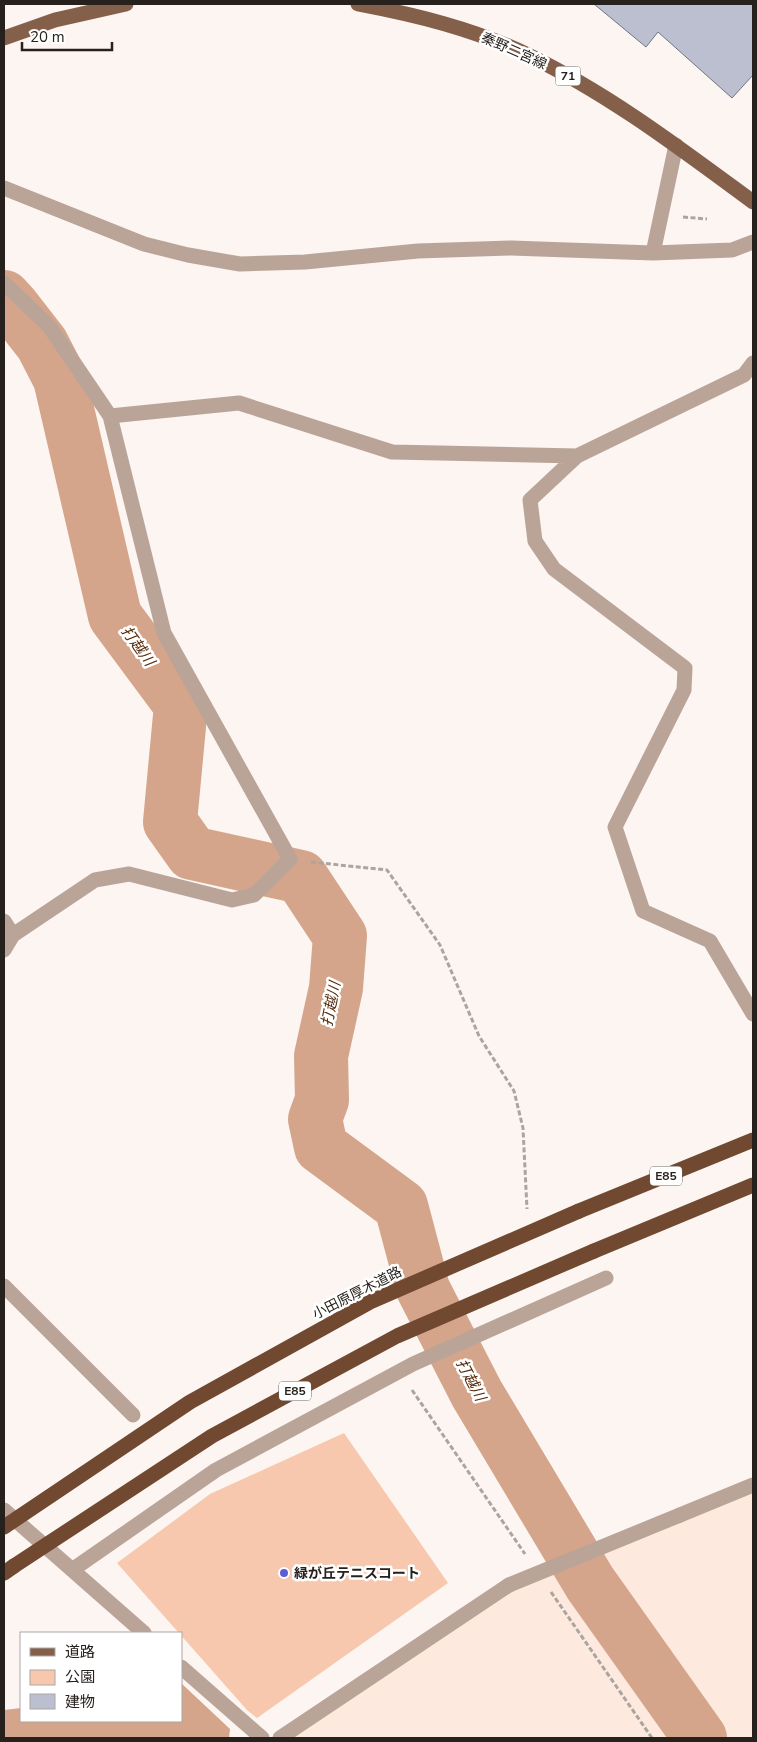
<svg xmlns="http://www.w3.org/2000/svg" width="757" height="1742" font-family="'Nunito Sans','Noto Sans JP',sans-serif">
  <rect width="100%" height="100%" fill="#fcf5f1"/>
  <path fill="#fde9de" d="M753,1493V1738H280L509,1585Z"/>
  <path fill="#f7c8ad" d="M344,1433L448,1583L257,1718L247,1710L117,1563L210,1494Z"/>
  <path fill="#d4a58b" d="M181,1683L230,1729L229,1738H4V1710L21,1708V1721H181Z"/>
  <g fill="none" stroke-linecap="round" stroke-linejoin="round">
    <path stroke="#d4a58a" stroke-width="54" d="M4,297L14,308L42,344L60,379L115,616L181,705L170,822L192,853L301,877L340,936L336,988L321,1056L322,1100L315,1119L321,1147L401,1206L423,1289L477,1394L590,1583L700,1738"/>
  </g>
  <path fill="#bcbfd0" stroke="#727584" d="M594,4H753V75L732,98L658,32L646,47Z"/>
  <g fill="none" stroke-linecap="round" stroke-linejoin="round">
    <path stroke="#aba5a1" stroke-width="3" stroke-dasharray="5 2.5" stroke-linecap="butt" d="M683,217L707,219
      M311,862L387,870L440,945L479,1036L514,1091L523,1128L527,1209
      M412,1390L525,1554
      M551,1592L652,1738"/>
    <path stroke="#baa498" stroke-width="15" d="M4,188L144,244L188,255L240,264L305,262L418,251L511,248L653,253L732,250L753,242
      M653,253L676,145
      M4,283L49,326L110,416L164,633L290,859L254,895L232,900L129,874L95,880L13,935
      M753,363L744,375L577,456L530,500L535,541L554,569L685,668L684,690L615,827L643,911L710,941L753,1014
      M110,416L239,403L392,452L577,456
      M4,921L13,935L4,950
      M4,1286L133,1415
      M4,1510L144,1633
      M680,1515L753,1485
      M72,1570L216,1470L413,1364L606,1278
      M181,1667L262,1738
      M280,1738L509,1585"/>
    <path stroke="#84604b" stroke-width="15" d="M358,4C416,15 474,29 528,55C609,94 681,149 753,202
      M4,38L55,20L126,4"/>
    <path stroke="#714830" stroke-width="15" d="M579,1211L753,1140
      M594,1251L753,1185
      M4,1573L14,1566"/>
    <path stroke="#baa498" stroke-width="15" d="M509,1585L680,1515"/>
    <path stroke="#714830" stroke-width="15" d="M4,1527L190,1402L372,1301L579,1211
      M14,1566L212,1436L397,1336L594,1251"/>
  </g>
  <circle fill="#5d5ed6" stroke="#fff" stroke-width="2" cx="284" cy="1573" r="5"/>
  <g text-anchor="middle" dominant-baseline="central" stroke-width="5" stroke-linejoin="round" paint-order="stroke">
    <g fill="#fff" stroke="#686461" stroke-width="1">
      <rect x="555.5" y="66.5" width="25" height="19" rx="4"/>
      <rect x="650" y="1166.5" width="32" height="19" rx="4"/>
      <rect x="279" y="1381.5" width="32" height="19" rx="4"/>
    </g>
    <g font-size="12" font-weight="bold" fill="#27211d">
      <text x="568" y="76">71</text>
      <text x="666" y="1176">E85</text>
      <text x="295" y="1391">E85</text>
    </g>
    <g font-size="14" fill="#27211d" stroke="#fff">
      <text transform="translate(514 51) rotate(24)">秦野二宮線</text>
      <text transform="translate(357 1293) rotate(-27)">小田原厚木道路</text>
    </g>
    <g font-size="14" font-weight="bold" fill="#27211d" stroke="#fff" text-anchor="start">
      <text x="294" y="1573">緑が丘テニスコート</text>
    </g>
    <g font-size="15" font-style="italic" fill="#582b0d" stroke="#fff">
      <text transform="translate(138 646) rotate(54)">打越川</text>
      <text transform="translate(331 1004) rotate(-79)">打越川</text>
      <text transform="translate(471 1380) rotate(62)">打越川</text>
    </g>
  </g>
  <rect width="757" height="1742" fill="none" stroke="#27211d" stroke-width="10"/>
  <rect x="20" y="1632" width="162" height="90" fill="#ffffff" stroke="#a9a6a5"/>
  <rect x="30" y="1648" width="25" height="8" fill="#84604b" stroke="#a9a6a5"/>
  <text x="65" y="1657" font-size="15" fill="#27211d">道路</text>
  <rect x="30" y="1670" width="25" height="15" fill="#f7c8ad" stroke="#a9a6a5"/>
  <text x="65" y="1682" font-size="15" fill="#27211d">公園</text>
  <rect x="30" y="1694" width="25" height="15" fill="#bcbfd0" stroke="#a9a6a5"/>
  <text x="65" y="1707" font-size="15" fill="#27211d">建物</text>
  <path d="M22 42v8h90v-8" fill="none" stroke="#27211d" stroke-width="2.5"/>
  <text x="30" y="42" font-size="15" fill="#27211d" stroke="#ffffff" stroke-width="4" paint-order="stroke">20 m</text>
</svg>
